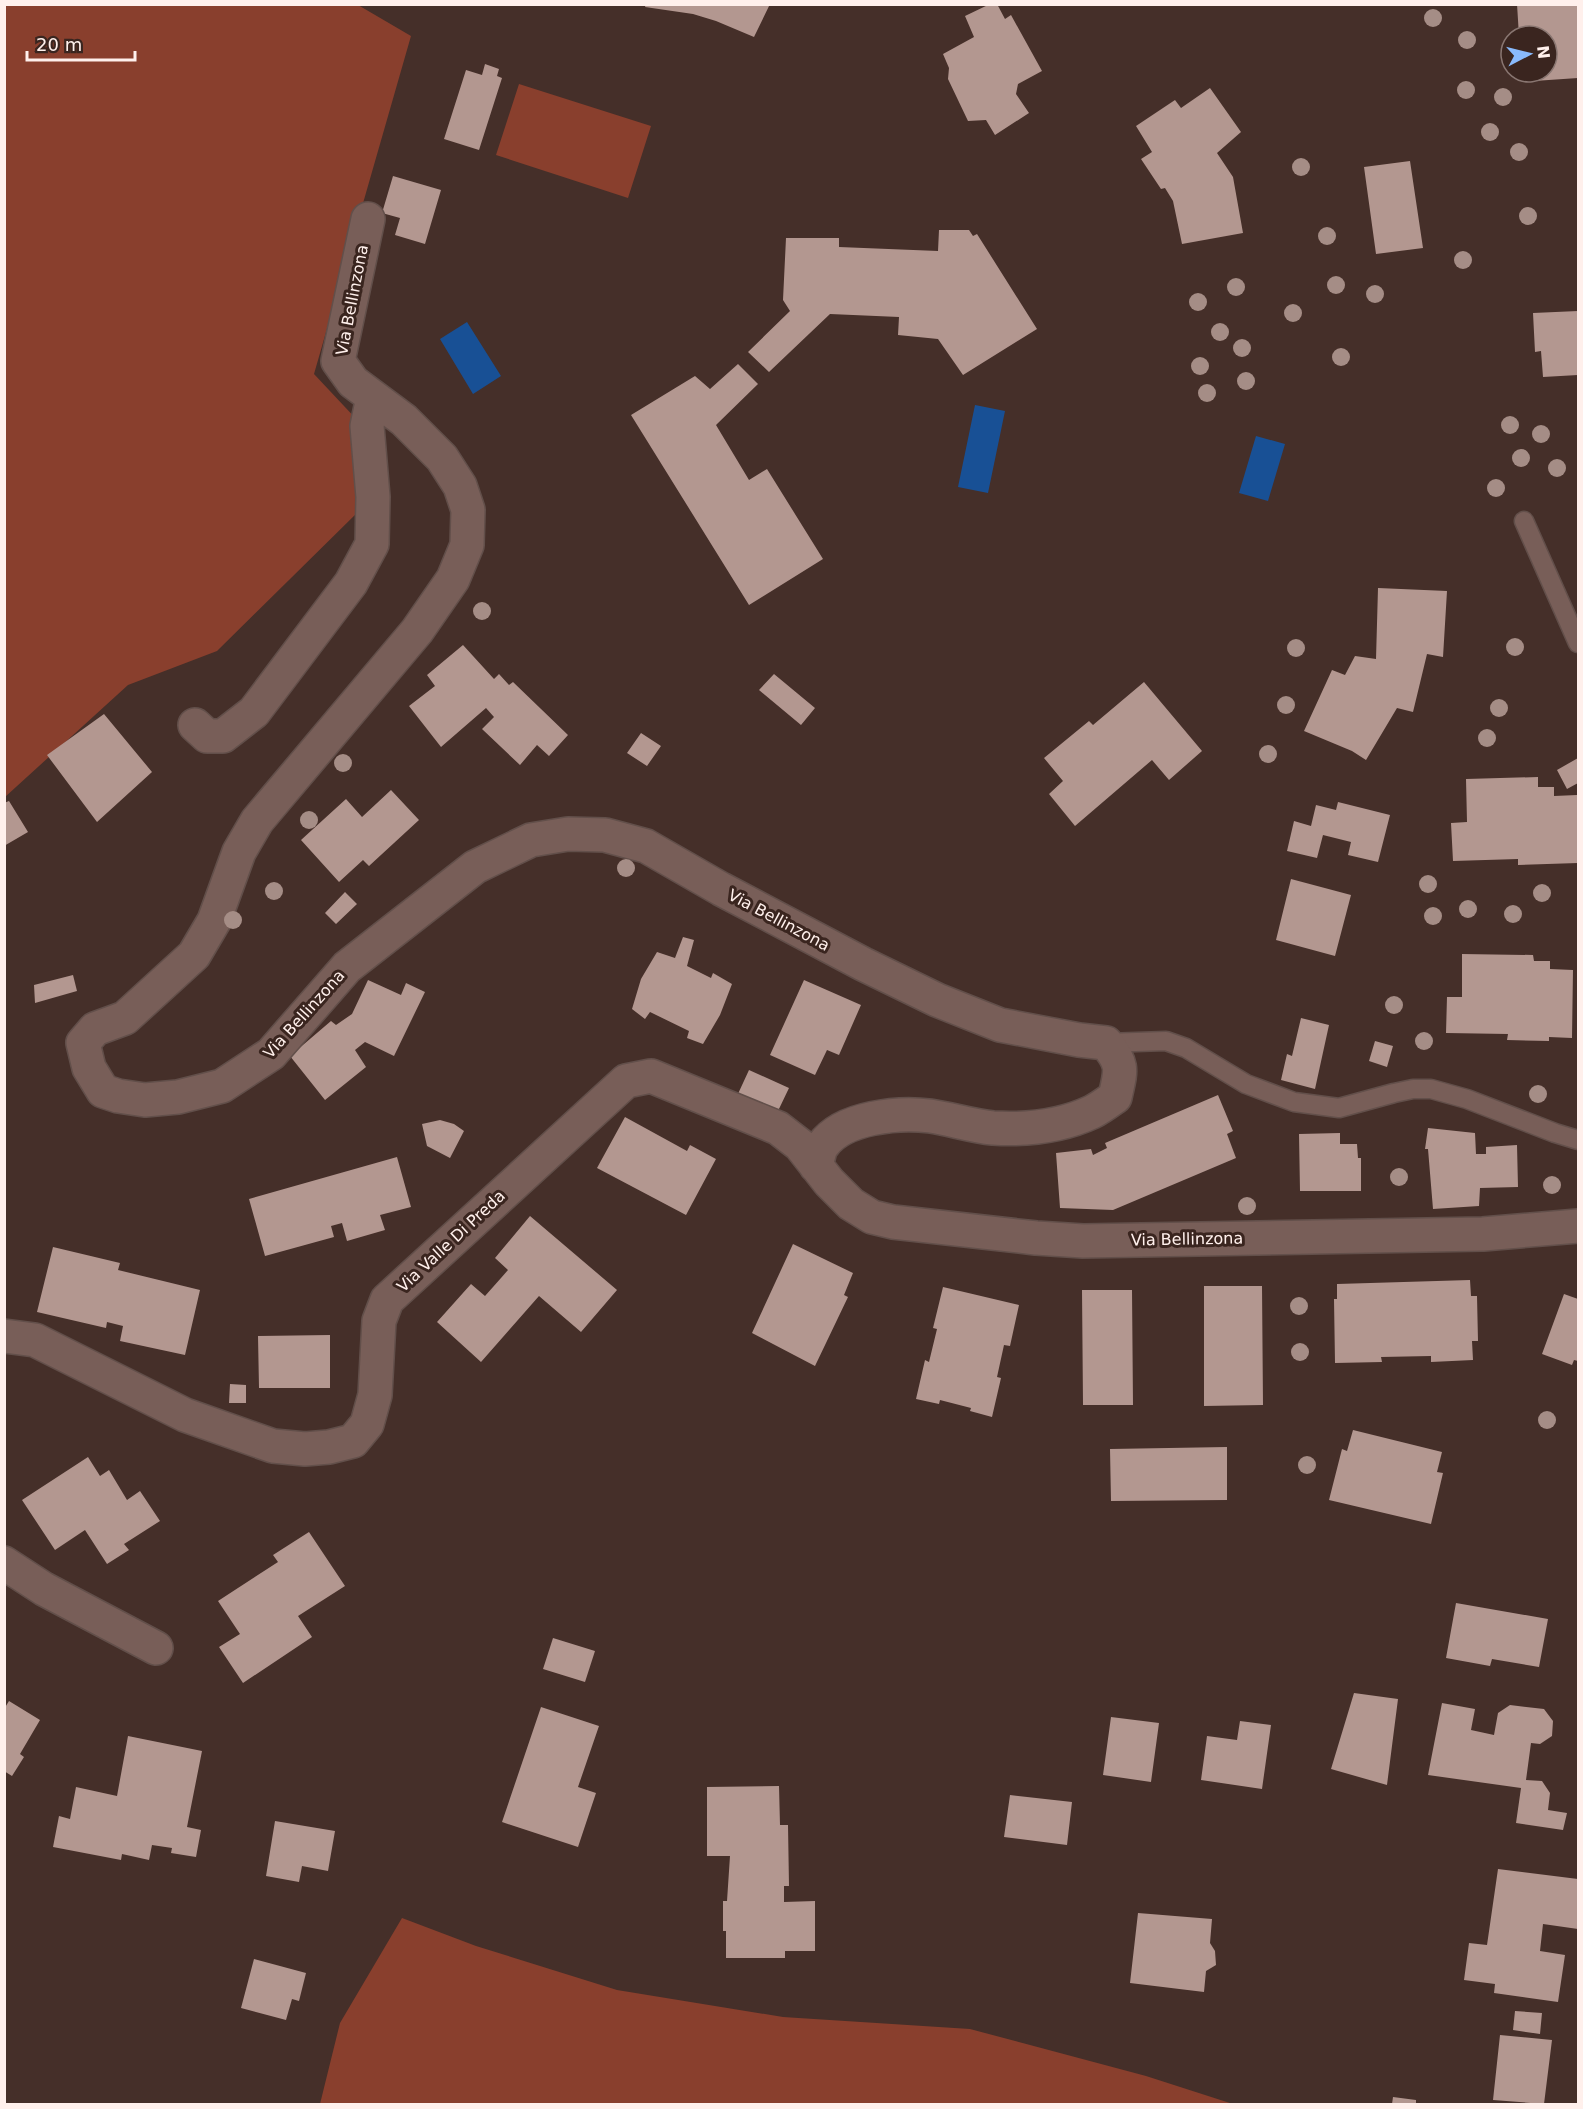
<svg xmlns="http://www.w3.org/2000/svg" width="1583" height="2109" font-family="'DejaVu Sans',sans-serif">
  <rect width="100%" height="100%" fill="#452f29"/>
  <path fill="#893f2d" d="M5,5H358L411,36L314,374L359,422V511L217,651L128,685L5,797Z
    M519,84L651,126L628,198L496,155Z
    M402,1918L476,1946L617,1990L783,2017L970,2029L1146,2076L1233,2104H320L340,2023Z"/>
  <path fill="#185095" d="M467,322L501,376L473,394L440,339Z
    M975,405L1005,411L988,493L958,487Z
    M1256,436L1285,444L1268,501L1239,493Z"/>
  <path fill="#b39790" d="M646,4H770L754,37L716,21L693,14L645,7Z
    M990,4H997L1005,19L1011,15L1042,71L1018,84L1016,94L1029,113L995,135L986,120L968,121L948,79L949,68L943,54L974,37L965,16Z
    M1517,4H1578V78L1534,81L1533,72H1547V36H1519Z
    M485,64L499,69L497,76L502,78L479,150L444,139L466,70L482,75Z
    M1210,88L1241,132L1217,153L1233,177L1243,233L1182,244L1173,201L1165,188L1161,189L1141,159L1152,152L1136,126L1175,100L1181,108Z
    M1410,161L1423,248L1376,254L1364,167Z
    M393,176L441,190L425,244L395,235L400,218L382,213Z
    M939,230H969L973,236L977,234L1037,329L963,375L938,339L898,335L899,317L830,314L769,372L748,352L790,311L783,300L786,238H839V247L938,251Z
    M1578,311V375L1543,377L1541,351L1535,352L1533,313Z
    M738,364L758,384L716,425L749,480L767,469L823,559L749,605L631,415L695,376L710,389Z
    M1378,588L1447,591L1443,657L1427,654L1413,712L1397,708L1366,760L1352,751L1304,731L1332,670L1345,675L1355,656L1376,659Z
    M463,645L494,679L499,674L509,685L513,682L568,735L549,756L537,745L520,765L482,729L494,717L486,708L441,747L409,706L435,686L427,675Z
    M774,674L815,708L801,725L759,690Z
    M1144,682L1202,751L1169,780L1152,760L1075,826L1049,794L1063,781L1044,758L1089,721L1093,725Z
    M104,714L152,772L97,822L47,755Z
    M641,733L661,746L647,766L627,753Z
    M1578,758V783L1567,789L1557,770Z
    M1538,777V787H1554V796L1577,795L1578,863L1518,865V859L1453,861L1451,823L1467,822L1466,779Z
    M391,790L419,820L369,866L363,860L339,882L301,840L346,799L362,817Z
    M9,801L28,832L4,846V803Z
    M1338,802L1390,815L1378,862L1348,855L1351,842L1323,835L1317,858L1287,851L1294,821L1311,826L1316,805L1336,810Z
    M1291,879L1351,895L1335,956L1276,940Z
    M345,892L357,904L336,924L325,913Z
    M683,937L694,940L687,966L711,978L713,973L732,984L720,1015L703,1044L687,1038L689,1031L650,1012L645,1019L632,1009L641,979L657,952L675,958Z
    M1462,954L1533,955L1534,961H1550V969L1573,970L1572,1038L1549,1037V1041L1507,1040L1508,1034L1446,1033L1447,997H1462Z
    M73,975L77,991L35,1003L34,985Z
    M368,980L401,995L406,983L425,992L394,1056L365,1042L355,1050L366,1067L325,1100L290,1056L331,1021L336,1025L352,1014Z
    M804,980L861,1005L839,1055L827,1050L815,1075L770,1055Z
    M1301,1018L1329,1025L1315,1089L1281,1080L1287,1054L1292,1056Z
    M1375,1041L1393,1046L1387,1067L1369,1061Z
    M749,1070L789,1088L778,1111L737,1096Z
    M1218,1095L1233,1131L1227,1134L1236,1158L1113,1210L1060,1208L1056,1153L1091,1149L1093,1155L1107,1148L1105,1143Z
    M625,1117L687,1151L690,1145L716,1159L686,1215L597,1168Z
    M440,1120L454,1124L464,1131L450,1158L427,1146L422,1124Z
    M1428,1128L1475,1133L1476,1154H1486V1147L1517,1145L1518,1187L1480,1188L1479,1206L1433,1209L1428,1149H1425Z
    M1340,1133V1144H1357L1358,1158H1361V1191H1300L1299,1134Z
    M397,1157L411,1207L380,1215L385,1230L347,1241L342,1223L331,1226L334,1237L265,1256L249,1199Z
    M530,1216L617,1290L581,1332L539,1296L481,1362L437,1322L471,1284L485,1296L501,1278L508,1270L495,1258Z
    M793,1244L853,1273L844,1295L848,1297L815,1366L752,1333Z
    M53,1247L120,1263L118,1270L200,1290L185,1355L120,1341L123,1326L107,1322L106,1328L37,1312Z
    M1470,1280L1471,1296H1477L1478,1341H1472L1473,1360L1431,1362V1356L1381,1357L1382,1362L1335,1363L1334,1299H1337V1284Z
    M1204,1286H1262L1263,1405L1204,1406Z
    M943,1287L1019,1305L1010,1346L1004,1345L997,1377L1001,1378L992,1417L970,1411L971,1408L940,1400L939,1404L916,1399L925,1360L929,1362L937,1329L933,1328Z
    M1082,1290H1132L1133,1405H1083Z
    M1564,1294L1578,1299V1361L1574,1360L1572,1365L1542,1354Z
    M330,1335V1388H259L258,1336Z
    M230,1384L246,1385V1403H229Z
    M1353,1430L1442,1452L1437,1472L1443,1473L1431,1524L1329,1500L1342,1449L1347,1451Z
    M1227,1447V1500L1111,1501L1110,1449Z
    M88,1457L100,1476L109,1470L127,1500L140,1491L160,1521L124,1544L129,1550L107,1564L85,1530L55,1550L22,1500Z
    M309,1532L345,1586L298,1616L312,1637L243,1683L219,1647L240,1634L218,1601L278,1562L273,1555Z
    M1456,1603L1548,1619L1539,1667L1492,1659L1490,1666L1446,1658Z
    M553,1638L595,1651L585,1682L543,1669Z
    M1354,1693L1398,1699L1387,1785L1331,1769Z
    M9,1701L40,1720L20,1754L24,1757L12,1776L4,1771V1709Z
    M1442,1703L1475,1709L1471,1730L1494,1735L1498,1713L1510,1705L1544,1709L1553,1721L1552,1736L1540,1744L1531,1743L1526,1780L1542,1781L1550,1793L1548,1810L1567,1813L1563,1830L1516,1823L1521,1788L1428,1775Z
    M541,1707L599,1726L578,1787L596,1793L578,1847L502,1822Z
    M1111,1717L1159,1723L1151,1782L1103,1775Z
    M1240,1721L1271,1725L1262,1789L1201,1780L1207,1736L1237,1740Z
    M128,1736L202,1751L187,1827L201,1830L196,1857L171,1853L172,1848L152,1845L149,1860L122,1854L121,1860L53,1847L59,1816L70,1819L76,1787L117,1796Z
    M779,1786L780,1825H788L789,1886H784V1902L815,1901V1951H785V1958H726V1931H723V1901H727L730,1856H707V1787Z
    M1010,1795L1072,1802L1067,1845L1004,1837Z
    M275,1821L335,1831L328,1871L302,1866L299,1882L266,1876Z
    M1498,1869L1578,1879V1929L1543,1924L1540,1951L1565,1955L1558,2002L1494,1993L1495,1984L1464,1980L1469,1943L1487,1945Z
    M1138,1913L1212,1919L1210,1943L1215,1951L1216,1965L1206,1971L1204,1992L1130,1983Z
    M254,1959L306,1973L299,2001L292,1999L286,2020L241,2008Z
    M1515,2011L1542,2013L1540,2034L1513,2030Z
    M1500,2035L1552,2040L1544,2104L1493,2100Z
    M1393,2097L1416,2100V2104H1392Z"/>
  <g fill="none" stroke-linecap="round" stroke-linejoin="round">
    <g stroke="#624f4a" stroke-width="21">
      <path id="service" d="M1524,521L1578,643
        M1106,1043L1166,1041L1186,1048L1246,1084L1294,1102L1339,1108L1394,1093L1413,1089H1431L1467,1099L1555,1133L1578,1140"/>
    </g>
    <g stroke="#624f4a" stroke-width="36">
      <path id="minor" d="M368,219L338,361L353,382L404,420L442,458L460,486L468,510L467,545L453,579L417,631L257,821L239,852L214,921L194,955L125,1018L95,1029L83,1043L89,1068L103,1091L118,1096L145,1100L178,1097L222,1086L271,1054L347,967L475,867L531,840L568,834L605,835L646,846L721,889L863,964L937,1000L1000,1025L1079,1040L1106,1043C1124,1065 1121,1070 1115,1097C1108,1102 1100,1108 1092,1112C1062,1126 1026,1130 993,1128C972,1126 951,1119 930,1116C899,1112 843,1117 823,1145C819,1150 818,1160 816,1166
        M195,725L207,736H223L254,712L351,583L372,544L373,497L367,426L373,397
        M4,1336L35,1340L185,1415L273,1446L305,1449L329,1447L353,1441L367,1424L375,1395L379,1321L387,1300L626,1081L651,1076L778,1128L800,1145L829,1182L851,1204L872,1217L893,1222L1036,1238L1083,1241L1483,1234L1578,1226
        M4,1563L44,1589L156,1648"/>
    </g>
    <use href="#service" stroke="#785e58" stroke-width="18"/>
    <use href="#minor" stroke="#785e58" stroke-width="33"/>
  </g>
  <g fill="#a58d86">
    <circle cx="1433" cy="18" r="9"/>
    <circle cx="1467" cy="40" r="9"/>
    <circle cx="1466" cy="90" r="9"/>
    <circle cx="1503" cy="97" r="9"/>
    <circle cx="1490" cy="132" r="9"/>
    <circle cx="1519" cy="152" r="9"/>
    <circle cx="1301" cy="167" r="9"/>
    <circle cx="1528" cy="216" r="9"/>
    <circle cx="1327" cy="236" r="9"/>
    <circle cx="1463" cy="260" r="9"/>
    <circle cx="1336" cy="285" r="9"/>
    <circle cx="1236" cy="287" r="9"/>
    <circle cx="1375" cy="294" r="9"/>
    <circle cx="1198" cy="302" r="9"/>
    <circle cx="1293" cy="313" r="9"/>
    <circle cx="1220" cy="332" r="9"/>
    <circle cx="1242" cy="348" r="9"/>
    <circle cx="1341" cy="357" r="9"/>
    <circle cx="1200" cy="366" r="9"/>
    <circle cx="1246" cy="381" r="9"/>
    <circle cx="1207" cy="393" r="9"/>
    <circle cx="1510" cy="425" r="9"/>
    <circle cx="1541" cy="434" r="9"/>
    <circle cx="1521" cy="458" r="9"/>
    <circle cx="1557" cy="468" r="9"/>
    <circle cx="1496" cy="488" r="9"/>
    <circle cx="482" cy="611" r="9"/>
    <circle cx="1515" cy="647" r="9"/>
    <circle cx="1296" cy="648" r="9"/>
    <circle cx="1286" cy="705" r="9"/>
    <circle cx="1499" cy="708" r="9"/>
    <circle cx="1487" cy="738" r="9"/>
    <circle cx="1268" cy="754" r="9"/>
    <circle cx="343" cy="763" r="9"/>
    <circle cx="309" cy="820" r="9"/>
    <circle cx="626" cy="868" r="9"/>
    <circle cx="1428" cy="884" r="9"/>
    <circle cx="274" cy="891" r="9"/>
    <circle cx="1542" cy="893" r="9"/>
    <circle cx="1468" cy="909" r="9"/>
    <circle cx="1513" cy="914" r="9"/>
    <circle cx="1433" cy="916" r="9"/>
    <circle cx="233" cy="920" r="9"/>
    <circle cx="1394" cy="1005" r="9"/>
    <circle cx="1424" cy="1041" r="9"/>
    <circle cx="1538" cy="1094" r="9"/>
    <circle cx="1399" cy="1177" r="9"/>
    <circle cx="1552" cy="1185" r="9"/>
    <circle cx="1247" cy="1206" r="9"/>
    <circle cx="1299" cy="1306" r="9"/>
    <circle cx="1300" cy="1352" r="9"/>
    <circle cx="1547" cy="1420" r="9"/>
    <circle cx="1307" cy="1465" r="9"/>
  </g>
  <g text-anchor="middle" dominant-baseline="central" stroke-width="6" stroke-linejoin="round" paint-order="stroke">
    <g font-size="16" fill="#fff0ec" stroke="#3a251f">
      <text transform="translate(352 300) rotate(-79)">Via Bellinzona</text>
      <text transform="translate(779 920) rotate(28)">Via Bellinzona</text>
      <text transform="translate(304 1014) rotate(-48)">Via Bellinzona</text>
      <text transform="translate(1187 1239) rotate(-1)">Via Bellinzona</text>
      <text transform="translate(451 1241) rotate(-43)">Via Valle Di Preda</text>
    </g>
  </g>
  <rect width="1583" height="2109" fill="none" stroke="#fff0ec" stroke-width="12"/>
  <g transform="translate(1529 54) rotate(83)"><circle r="28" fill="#3a251f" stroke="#897671" stroke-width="1.5"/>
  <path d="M0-4.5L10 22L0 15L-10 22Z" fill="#89bafc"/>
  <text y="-9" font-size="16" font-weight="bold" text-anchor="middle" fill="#fff0ec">N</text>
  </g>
  <path d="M27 51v9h108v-9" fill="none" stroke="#fff0ec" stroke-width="3"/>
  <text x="36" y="51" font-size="18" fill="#fff0ec" stroke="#3a251f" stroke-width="4.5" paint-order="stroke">20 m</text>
</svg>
